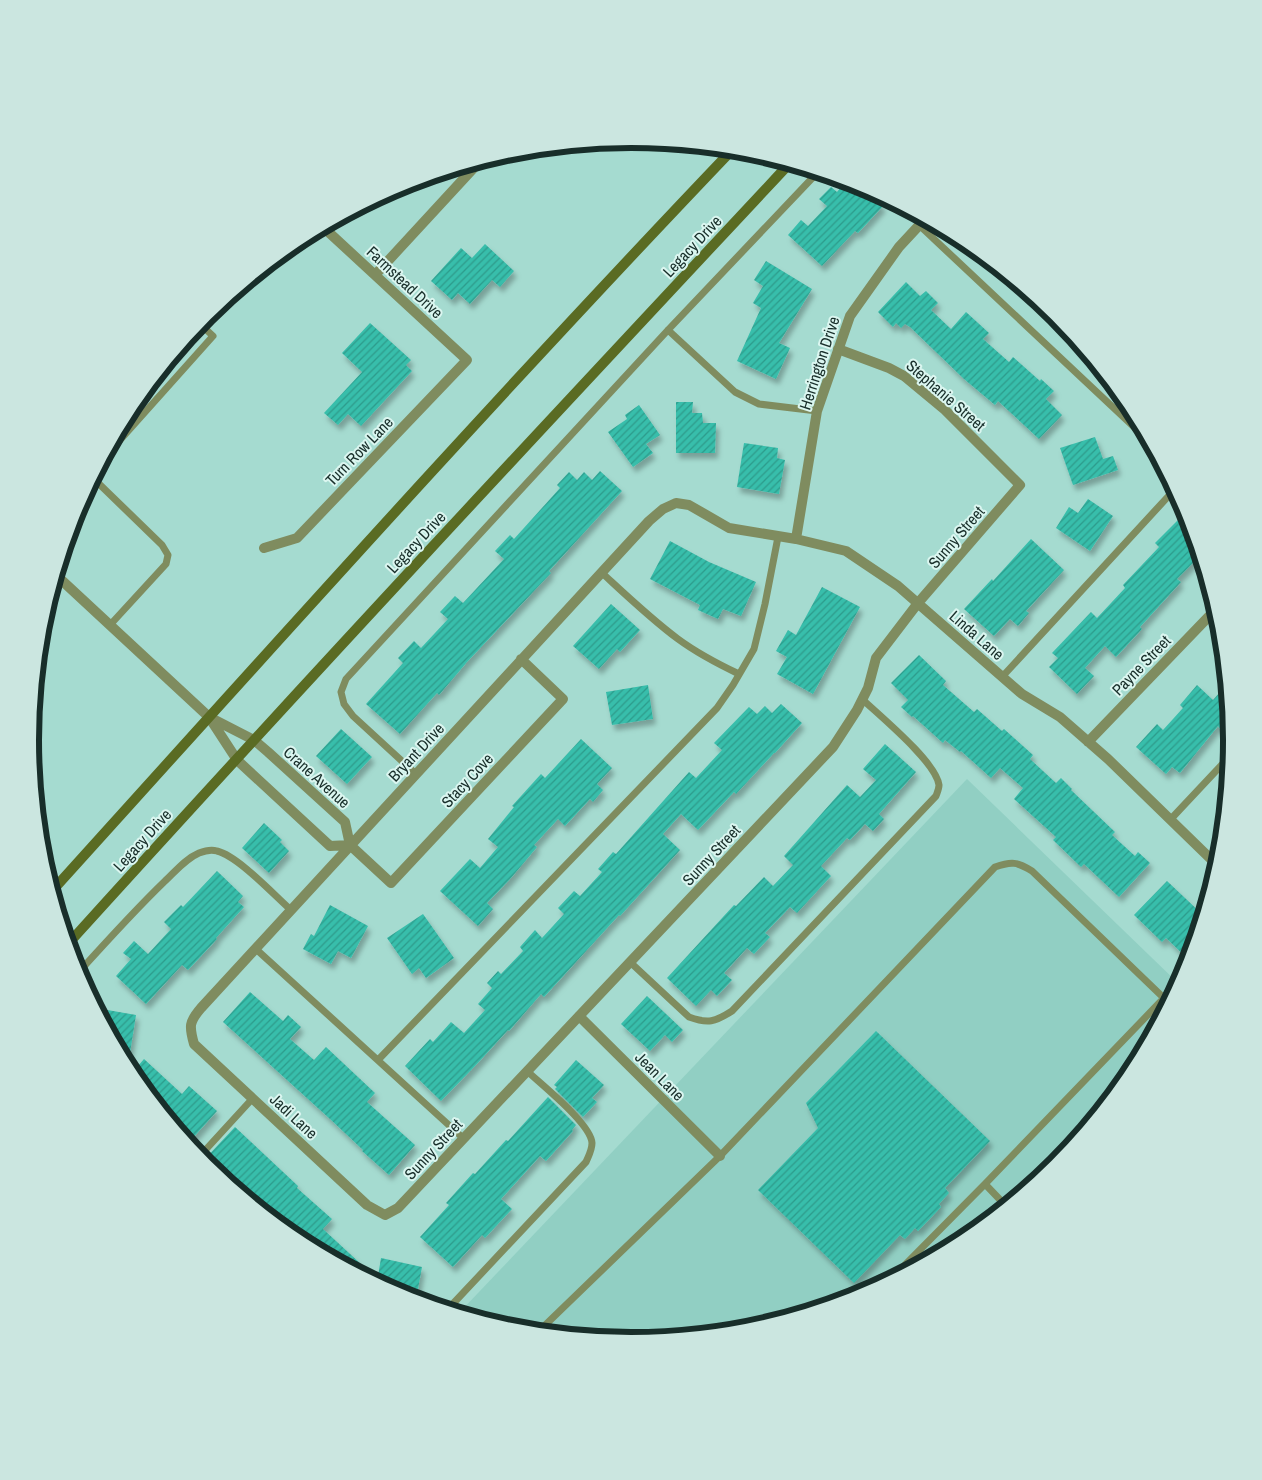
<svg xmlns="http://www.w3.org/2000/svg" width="1262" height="1480" font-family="'Archivo Narrow',sans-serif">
  <defs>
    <pattern id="building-hatch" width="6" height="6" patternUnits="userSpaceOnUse" patternTransform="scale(1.25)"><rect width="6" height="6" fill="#37beab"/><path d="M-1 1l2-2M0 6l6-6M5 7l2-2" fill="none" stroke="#2d9b8b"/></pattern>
    <filter id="shadow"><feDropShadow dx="3" dy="5.5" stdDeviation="2.5" flood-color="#0004"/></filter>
  </defs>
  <rect width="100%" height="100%" fill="#a5dbd0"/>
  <path fill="#91cfc3" d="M967,779L1179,984L1131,1074L1056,1165L965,1240L861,1295L748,1330L631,1341L513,1329L459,1313Z"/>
  <path fill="url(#building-hatch)" filter="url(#shadow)" d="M847,180L859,184L883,206L858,233L855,231L822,266L788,235L801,220L808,226L827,206L819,199L831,187L837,192Z
    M485,244L514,271L500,287L492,280L470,304L458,293L452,300L431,281L461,248L472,258Z
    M766,261L812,289L779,343L790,348L776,379L737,361L761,308L753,303L763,286L754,280Z
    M906,282L920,296L926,291L938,303L931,310L951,329L966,312L989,333L983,339L1009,362L1013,357L1040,381L1041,379L1054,391L1046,399L1062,415L1039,439L998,401L995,405L964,379L910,327L905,324L901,328L896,323L893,327L878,312Z
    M370,323L411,360L406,365L412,371L361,426L348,414L338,425L324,413L362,372L342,353Z
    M676,402H693L692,413H702L703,423H716L715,453H676Z
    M639,405L660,435L646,444L653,453L633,467L608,432L627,419L625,415Z
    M1095,437L1103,459L1113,456L1118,470L1073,485L1060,448Z
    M744,443L778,448L777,458L785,460L779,494L737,487Z
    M600,471L622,491L549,571L551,573L467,662L439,695L437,693L400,734L366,704L403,663L398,658L414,641L421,648L448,619L440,612L455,596L463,603L504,559L495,551L510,535L514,539L560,488L557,485L569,472L577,480L584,472L592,480Z
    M1088,499L1113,516L1090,551L1056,528L1069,507L1078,513Z
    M1187,511L1200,556L1177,579L1181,582L1140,627L1142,629L1116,657L1105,646L1085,668L1094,676L1077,694L1049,667L1058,658L1052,653L1091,612L1097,618L1125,588L1123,585L1159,547L1155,543Z
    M1031,539L1064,570L1026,611L1029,613L1018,626L1010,619L994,636L964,609L992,579L993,581Z
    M670,541L709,562L756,582L741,616L723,609L718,619L698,610L700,605L650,579Z
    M822,587L860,607L813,694L777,674L787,657L776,651L788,630L796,635Z
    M611,604L640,630L620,652L617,649L599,669L573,646Z
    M919,655L946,681L943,685L974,712L977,709L1002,731L1004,729L1033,755L1030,759L1056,783L1061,778L1072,789L1071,790L1115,832L1112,835L1135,856L1138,852L1150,863L1119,897L1084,864L1081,867L1053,840L1056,837L1014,799L1023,788L1000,768L991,778L961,751L960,752L945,740L943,743L913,716L912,717L901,707L908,700L891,683Z
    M1227,684L1230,720L1221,730L1218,726L1180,773L1172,767L1166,774L1136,747L1157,724L1163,730L1183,708L1180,705L1197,685L1213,700Z
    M648,685L653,719L612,725L606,692Z
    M781,704L802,723L775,753H774L736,794L734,792L698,830L681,814L663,834L680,850L620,916L619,915L544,997L541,994L509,1031L508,1030L475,1066L441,1101L405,1066L430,1039L433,1042L451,1022L464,1033L485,1010L478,1004L492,988L487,983L498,971L501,974L523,951L520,947L535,930L542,938L564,914L558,908L574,891L580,896L602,872L598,869L613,852L616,854L689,772L696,778L722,750L714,743L749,707L757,714L765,706L772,713Z
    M341,729L372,757L347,784L316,756Z
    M581,739L612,768L597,784L603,790L593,802L590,799L565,826L558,819L534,845L537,847L511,878L487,903L493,909L478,926L440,891L470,859L480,868L498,847L488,839L514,807L512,806L541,774L545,778Z
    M885,744L916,772L879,814L884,819L873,831L865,824L850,840L847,838L821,866L831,876L797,913L790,907L765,933L770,937L754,954L747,948L724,973L732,980L717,996L711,990L696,1006L667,978L734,905L736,906L764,877L773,886L793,865L784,856L847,785L860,797L876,780L863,769Z
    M264,823L282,840L280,842L289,851L269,873L242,848Z
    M217,871L243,896L238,902L244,907L216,938L217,939L188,970L182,965L146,1004L116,976L131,959L123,953L134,941L148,954L171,929L164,922L181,905L183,907Z
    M1167,881L1203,915L1189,960L1166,938L1162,942L1134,915Z
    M330,905L368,926L351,958L338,951L331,964L303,949L311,934L314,936Z
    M423,914L454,958L426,978L419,968L412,974L387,938Z
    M250,992L283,1021L288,1015L301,1027L290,1039L314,1060L326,1047L375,1093L367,1102L415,1145L389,1175L362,1151L363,1150L330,1119L223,1022Z
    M647,996L683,1030L672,1042L665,1035L650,1051L621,1024Z
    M96,1008L136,1015L130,1053L119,1051Z
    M876,1031L990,1141L945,1188L949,1193L939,1204L941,1207L918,1231L915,1228L905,1239L900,1235L854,1283L758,1190L818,1128L806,1103Z
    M144,1059L182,1094L189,1086L217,1111L190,1141L173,1125L131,1074Z
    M576,1060L604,1085L592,1098L597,1102L583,1117L555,1089L557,1087L554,1085Z
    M548,1097L576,1125L572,1130L573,1131L546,1161L540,1156L501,1199L512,1209L485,1238L482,1235L453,1267L420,1237L449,1205L446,1203L473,1173L475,1174L506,1140L508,1141Z
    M235,1127L298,1186L297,1188L332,1219L323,1229L375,1277L372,1280L297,1240L257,1206L259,1204L235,1182L231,1186L206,1165L203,1161Z
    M381,1258L422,1267L416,1300L401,1295L377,1282Z"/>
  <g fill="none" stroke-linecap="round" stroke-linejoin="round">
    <path stroke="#7f8c5f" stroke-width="7" d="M919,225L1151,443
      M668,330L735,392L759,404L817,411
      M104,458L213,336L199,323
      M93,478L162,545L168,555L166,564L110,625
      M601,572C626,595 651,619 678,639C697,653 718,664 739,674
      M1002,677L1175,489
      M416,774L353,716L344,704L341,692L346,679L668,330L818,172
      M1170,820L1230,756
      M256,949L463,1138
      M630,962L689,1017C708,1024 715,1022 732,1011L936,796C937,793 939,789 939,785C936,762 880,716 862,699
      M78,973C106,942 134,911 164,882C175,872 185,859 199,853C204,851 211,849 217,851C238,856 274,895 291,910
      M378,1060L717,708L733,685L754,649L765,604L778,537
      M199,1157L253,1098
      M985,1184L1006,1206
      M891,1279L985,1184L1164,998
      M448,1309L586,1162C589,1155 592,1150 592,1143C591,1124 542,1085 527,1071
      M538,1332L720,1156L995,867C1012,861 1017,862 1032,871L1169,1003"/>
    <path stroke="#7f8c5f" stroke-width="10" d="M375,275L481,160
      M838,349L889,368L904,376L945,410L1020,485L918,603L876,658L868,688L857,710L833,747L398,1208L385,1215L367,1205L194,1044C189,1026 189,1022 201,1008L649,521L663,509L676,503L689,505L729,528L796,539L846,551L898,586L1022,694L1060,717L1108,759L1218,866
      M796,539L817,411L850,316L899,247L925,219
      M264,548L297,538L467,360L323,227
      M56,575L209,717L237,760L330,846L350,845
      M209,717L254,740L268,752L345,822L350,845
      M1088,742L1216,609
      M350,845L391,883L563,699L521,659
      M579,1016L720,1156"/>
    <path stroke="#5a6b23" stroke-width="10" d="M52,891C277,642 501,392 733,149
      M68,944C306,681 548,422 790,163"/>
  </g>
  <g text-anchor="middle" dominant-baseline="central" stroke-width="4" stroke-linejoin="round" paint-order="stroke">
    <g font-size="16" fill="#182e2a" stroke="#dbf6f0">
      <text transform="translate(692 246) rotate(-47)">Legacy Drive</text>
      <text transform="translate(405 282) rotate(43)">Farmstead Drive</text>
      <text transform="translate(819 363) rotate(-72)">Herrington Drive</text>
      <text transform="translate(946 395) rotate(41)">Stephanie Street</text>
      <text transform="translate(359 451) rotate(-46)">Turn Row Lane</text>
      <text transform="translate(956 537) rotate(-49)">Sunny Street</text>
      <text transform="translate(416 542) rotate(-47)">Legacy Drive</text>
      <text transform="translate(977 635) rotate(41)">Linda Lane</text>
      <text transform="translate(1141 665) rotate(-46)">Payne Street</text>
      <text transform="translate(416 752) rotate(-47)">Bryant Drive</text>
      <text transform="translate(317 777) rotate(42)">Crane Avenue</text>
      <text transform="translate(467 780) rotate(-47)">Stacy Cove</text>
      <text transform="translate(142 840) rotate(-48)">Legacy Drive</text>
      <text transform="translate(711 855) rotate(-47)">Sunny Street</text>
      <text transform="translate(660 1076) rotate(45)">Jean Lane</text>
      <text transform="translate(294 1116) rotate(43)">Jadi Lane</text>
      <text transform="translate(433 1149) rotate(-47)">Sunny Street</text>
    </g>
  </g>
  <path d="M0 0H1262V1480H0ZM39 740a592 592 0 1 1 1184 0a592 592 0 1 1-1184 0Z" fill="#cbe6e0" fill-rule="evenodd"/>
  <path fill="none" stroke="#182e2a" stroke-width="6" d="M39 740a592 592 0 1 1 1184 0a592 592 0 1 1-1184 0Z"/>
</svg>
